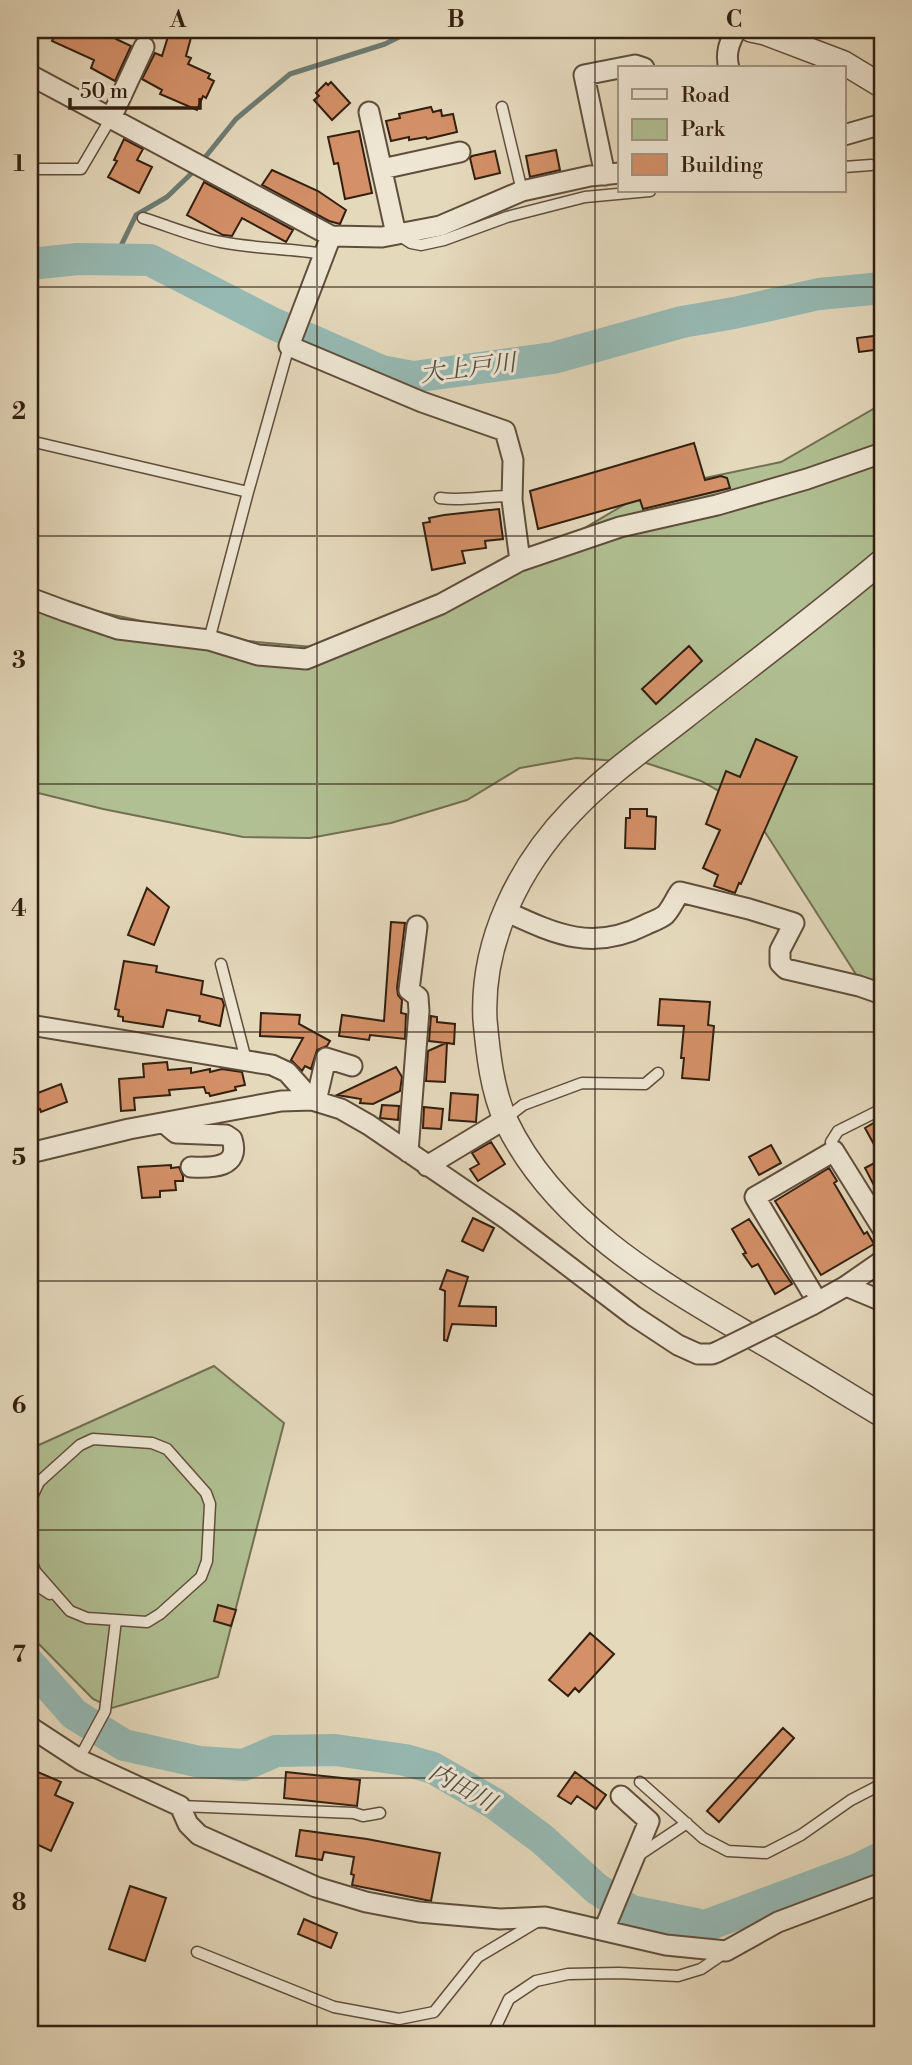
<svg xmlns="http://www.w3.org/2000/svg" width="912" height="2065" font-family="'Libre Bodoni','Noto Serif JP',serif">
  <rect width="100%" height="100%" fill="#e5d9bc"/>
  <filter id="stains"><feTurbulence type="fractalNoise" baseFrequency=".00286" numOctaves="4"/><feColorMatrix values="0 0 0 0 .2 0 0 0 0 .09 0 0 0 0 .02 0 0 0 .5 -.17"/></filter>
  <radialGradient id="worn" r=".72"><stop offset=".6" stop-color="#630" stop-opacity="0"/><stop offset="1" stop-color="#630" stop-opacity=".3"/></radialGradient>
  <path fill="#b1c093" stroke="#727052" stroke-width="2" d="M882,404V1015L765,832L740,803L701,781L646,763L576,758L520,768L467,800L391,823L310,838L243,837L103,809L30,791V597L225,639L313,647L539,555L632,500L705,478L781,462Z
    M214,1366L284,1423L218,1677L112,1708L93,1699L30,1635V1449Z"/>
  <g fill="none" stroke-linecap="round" stroke-linejoin="round">
    <path stroke="#6e7c73" stroke-width="5" d="M202,161L236,119L290,74L385,44L413,30
      M114,260L136,215L167,197L196,169"/>
    <path stroke="#96bab4" stroke-width="32" d="M30,264L78,259L150,260L272,323L381,371L413,377L553,358L682,322L734,313L819,294L882,288
      M30,1664L74,1714L124,1745L200,1762L244,1765L276,1751L335,1750L405,1760L433,1768L495,1804L542,1839L597,1889L631,1911L705,1926L858,1869L882,1857"/>
  </g>
  <path fill="#d49067" stroke="#331f11" stroke-width="2" d="M57,30H120L116,39L131,46L115,81L91,68L94,60L52,41Z
    M170,30H193L186,56L191,58L188,64L210,74L208,78L214,81L206,98L203,96L197,110L160,94L162,90L142,79L155,53L162,56Z
    M331,82L350,103L332,120L314,100L319,96L316,93L326,83L328,85Z
    M431,107L433,112L441,110L442,116L453,114L457,132L427,139L426,137L409,140V137L391,141L386,121L400,118L399,114Z
    M359,131L372,193L345,199L338,163L334,164L328,137Z
    M124,139L143,149L137,160L152,167L139,193L108,177L117,161L114,160Z
    M556,150L560,170L530,177L526,156Z
    M495,151L500,173L475,179L470,158L472,156Z
    M272,170L318,191L346,210L340,224L329,221L262,185Z
    M204,182L293,230L286,242L242,218L232,236L223,235L187,215Z
    M882,335V349L859,352L857,338Z
    M694,443L705,480L721,476L727,478L730,488L643,509L640,500L538,529L530,491Z
    M499,509L503,539L485,541L486,548L462,551L465,563L432,570L423,523L430,522L429,518L444,515Z
    M689,646L702,661L656,704L642,689Z
    M756,739L797,757L741,884L739,883L735,893L714,886L718,875L703,868L720,830L706,824L726,771L740,777Z
    M630,809H647V816L656,817L655,849L625,848L626,818H630Z
    M147,888L169,907L154,945L128,935Z
    M391,922L405,923L397,988L398,995L402,1000L401,1013L406,1014L405,1039L370,1035L369,1040L339,1036L342,1015L384,1021Z
    M124,961L157,966L156,972L203,981L201,994L222,999L224,1005L220,1026L199,1021L200,1016L167,1010L163,1027L123,1021V1017L118,1016L119,1010L115,1009Z
    M660,999L710,1002L708,1025L714,1026L709,1080L682,1078L684,1058H681L684,1026L658,1025Z
    M261,1013L300,1015L299,1024L330,1041L327,1046L317,1050L311,1069L305,1066L302,1071L291,1060L303,1038L260,1036Z
    M431,1016L437,1017V1022L455,1024L454,1044L447,1043L445,1082L426,1081L428,1051L446,1043L429,1041Z
    M167,1062L168,1070L191,1068V1073L210,1069V1072L222,1069L242,1072L245,1085L235,1087L236,1090L210,1096L209,1093H206L204,1087L169,1090L170,1095L134,1098L135,1110L121,1111L119,1079L144,1077L143,1064Z
    M396,1067L402,1077L400,1091L373,1104L360,1103L361,1099L337,1095Z
    M61,1084L67,1102L41,1112L40,1109L30,1113V1096Z
    M451,1093L478,1095L476,1122L449,1120Z
    M382,1105L399,1106L398,1120L380,1118Z
    M424,1107L443,1109L441,1129L423,1128Z
    M882,1118V1159L865,1128Z
    M491,1142L505,1164L478,1181L470,1169L479,1164L472,1153Z
    M771,1145L781,1163L759,1175L749,1157Z
    M882,1159V1201L865,1168Z
    M171,1165V1168L179,1167L183,1176V1181H175L176,1190L160,1191V1197L142,1198L138,1167Z
    M829,1168L837,1181L834,1183L864,1234L867,1232L874,1244L821,1275L775,1201Z
    M473,1218L494,1228L483,1251L462,1241Z
    M749,1219L792,1284L775,1294L758,1264L752,1267L743,1254L746,1253L732,1229Z
    M447,1270L468,1277L459,1306L496,1307V1326L452,1324L447,1341L444,1340L445,1291L440,1289Z
    M218,1605L236,1610L231,1626L214,1621Z
    M590,1633L614,1654L579,1692L575,1688L568,1696L549,1680Z
    M783,1728L794,1738L719,1822L707,1811Z
    M33,1770L61,1782L55,1795L73,1803L51,1851L30,1841V1777Z
    M286,1772L360,1780L357,1806L284,1798Z
    M575,1772L606,1795L596,1809L577,1796L571,1804L558,1796Z
    M300,1830L367,1839L440,1853L431,1901L352,1885L354,1875L351,1874L354,1857L324,1852L322,1860L296,1856Z
    M130,1886L166,1898L145,1961L109,1949Z
    M304,1919L337,1933L331,1948L298,1934Z"/>
  <g fill="none" stroke-linecap="round" stroke-linejoin="round">
    <g stroke="#604e3c" stroke-width="13">
      <path id="service" d="M502,107L522,191
        M844,167L871,165
        M30,169H81L111,118
        M143,218C169,226 194,237 221,242C255,249 290,248 324,254
        M400,236L411,243L421,245L444,240L507,217L585,197L650,191
        M30,441L248,492
        M440,498C465,502 487,495 512,496
        M209,640L248,492L289,346
        M221,964L246,1060
        M505,1119L523,1105L582,1083L645,1084L658,1073
        M834,1151L831,1142L838,1131L882,1109
        M30,1542L32,1497L39,1482L80,1445L93,1439L152,1443L167,1449L206,1493L210,1504L207,1561L201,1577L160,1614L147,1622L87,1618L70,1611L35,1571L30,1557
        M30,1581L50,1594
        M78,1758L85,1748L105,1711L116,1620
        M640,1782L703,1838L728,1851L766,1853L801,1835L851,1800L882,1784
        M180,1806L354,1813L363,1816L380,1813
        M639,1855L687,1823
        M197,1952L334,2007L399,2019L434,2012L478,1957L540,1920
        M492,2035L509,1999L536,1981L568,1974L619,1973L678,1976L701,1969L726,1952"/>
    </g>
    <g stroke="#604e3c" stroke-width="23">
      <path id="minor" d="M729,68C725,54 729,43 736,30
        M30,75L331,236L382,237L440,226L522,191L590,176L620,173
        M369,112L396,234
        M111,118L144,47
        M844,135L882,124
        M382,169L460,152
        M605,175L584,75L635,65L644,68
        M331,236L289,346L422,402L505,431L513,460L512,500L520,561
        M30,598L65,611L118,629L209,640L258,655L306,659L441,604L520,561L620,527L717,505L807,479L882,453
        M505,911C555,934 592,952 645,925C651,922 660,919 665,915C671,909 675,899 680,892L749,909L794,923L780,950V963L786,969L859,986L882,994
        M30,1025L272,1065L287,1072L312,1100
        M316,1101L326,1058L352,1066
        M164,1123L176,1133L226,1135L232,1139C241,1168 212,1168 191,1167
        M408,1152L419,1011L418,997L409,990L417,926
        M30,1153L129,1129L281,1101L312,1100L341,1109L369,1125L508,1220L634,1316L678,1345L698,1354H712L717,1352
        M427,1166L505,1119
        M846,1286L882,1301
        M817,1301L755,1197L834,1151L882,1228
        M812,1305L846,1286L882,1261
        M30,1727L82,1761L180,1806L188,1824L199,1835L316,1887L366,1902L419,1912L500,1919L545,1917L666,1945L726,1951L778,1922L882,1883
        M604,1930L649,1821L621,1796"/>
    </g>
    <g stroke="#604e3c" stroke-width="26">
      <path id="tertiary" d="M751,30L765,33L844,63L882,86
        M882,561C818,615 751,665 685,717C647,747 606,775 572,811C519,866 481,942 485,1020C488,1053 492,1091 506,1121C555,1224 662,1284 756,1339C799,1364 840,1390 882,1415"/>
    </g>
    <use href="#service" stroke="#eee6d3" stroke-width="10"/>
    <use href="#minor" stroke="#eee6d3" stroke-width="19"/>
    <use href="#tertiary" stroke="#eee6d3" stroke-width="23"/>
    <g stroke="#604e3c" stroke-width="23" stroke-linecap="butt">
      <path id="minor-bridge" d="M717,1352L812,1305"/>
    </g>
    <use href="#minor-bridge" stroke="#eee6d3" stroke-width="19"/>
  </g>
  <path fill="none" stroke="#331f11" stroke-width="2" stroke-opacity="0.55" d="M317,30V2035M595,30V2035M30,287H882M30,536H882M30,784H882M30,1032H882M30,1281H882M30,1530H882M30,1778H882"/>
  <g text-anchor="middle" dominant-baseline="central" stroke-width="6" stroke-linejoin="round" paint-order="stroke">
    <g font-size="24" font-style="italic" fill="#514e42" stroke="#eee6d3">
      <text transform="translate(468 369) rotate(-7)">大上戸川</text>
      <text transform="translate(462 1788) rotate(29)">内田川</text>
    </g>
  </g>
  <rect width="912" height="2065" fill="none" stroke="#e5d9bc" stroke-width="77"/>
  <rect x="618" y="66" width="228" height="126" fill="#eee6d3" stroke="#a39685" stroke-width="2"/>
  <rect x="632" y="89" width="35" height="10" fill="#eee6d3" stroke="#a39685" stroke-width="2"/>
  <text x="681" y="102" font-size="21" fill="#331f11">Road</text>
  <rect x="632" y="119" width="35" height="21" fill="#b1c093" stroke="#a39685" stroke-width="2"/>
  <text x="681" y="136" font-size="21" fill="#331f11">Park</text>
  <rect x="632" y="154" width="35" height="21" fill="#d49067" stroke="#a39685" stroke-width="2"/>
  <text x="681" y="172" font-size="21" fill="#331f11">Building</text>
  <path d="M70 98v10h130v-10" fill="none" stroke="#331f11" stroke-width="3.5"/>
  <text x="80" y="98" font-size="21" fill="#331f11" stroke="#eee6d3" stroke-width="5" paint-order="stroke">50 m</text>
  <rect x="38" y="38" width="836" height="1988" fill="none" stroke="#331f11" stroke-width="2.5"/>
  <g font-size="23" text-anchor="middle" font-weight="bold" fill="#331f11">
    <text x="178" y="27">A</text>
    <text x="456" y="27">B</text>
    <text x="734" y="27">C</text>
    <text x="19" y="171">1</text>
    <text x="19" y="419">2</text>
    <text x="19" y="668">3</text>
    <text x="19" y="916">4</text>
    <text x="19" y="1165">5</text>
    <text x="19" y="1413">6</text>
    <text x="19" y="1662">7</text>
    <text x="19" y="1910">8</text>
  </g>
  <rect width="100%" height="100%" filter="url(#stains)"/>
  <rect width="100%" height="100%" fill="url(#worn)"/>
</svg>
